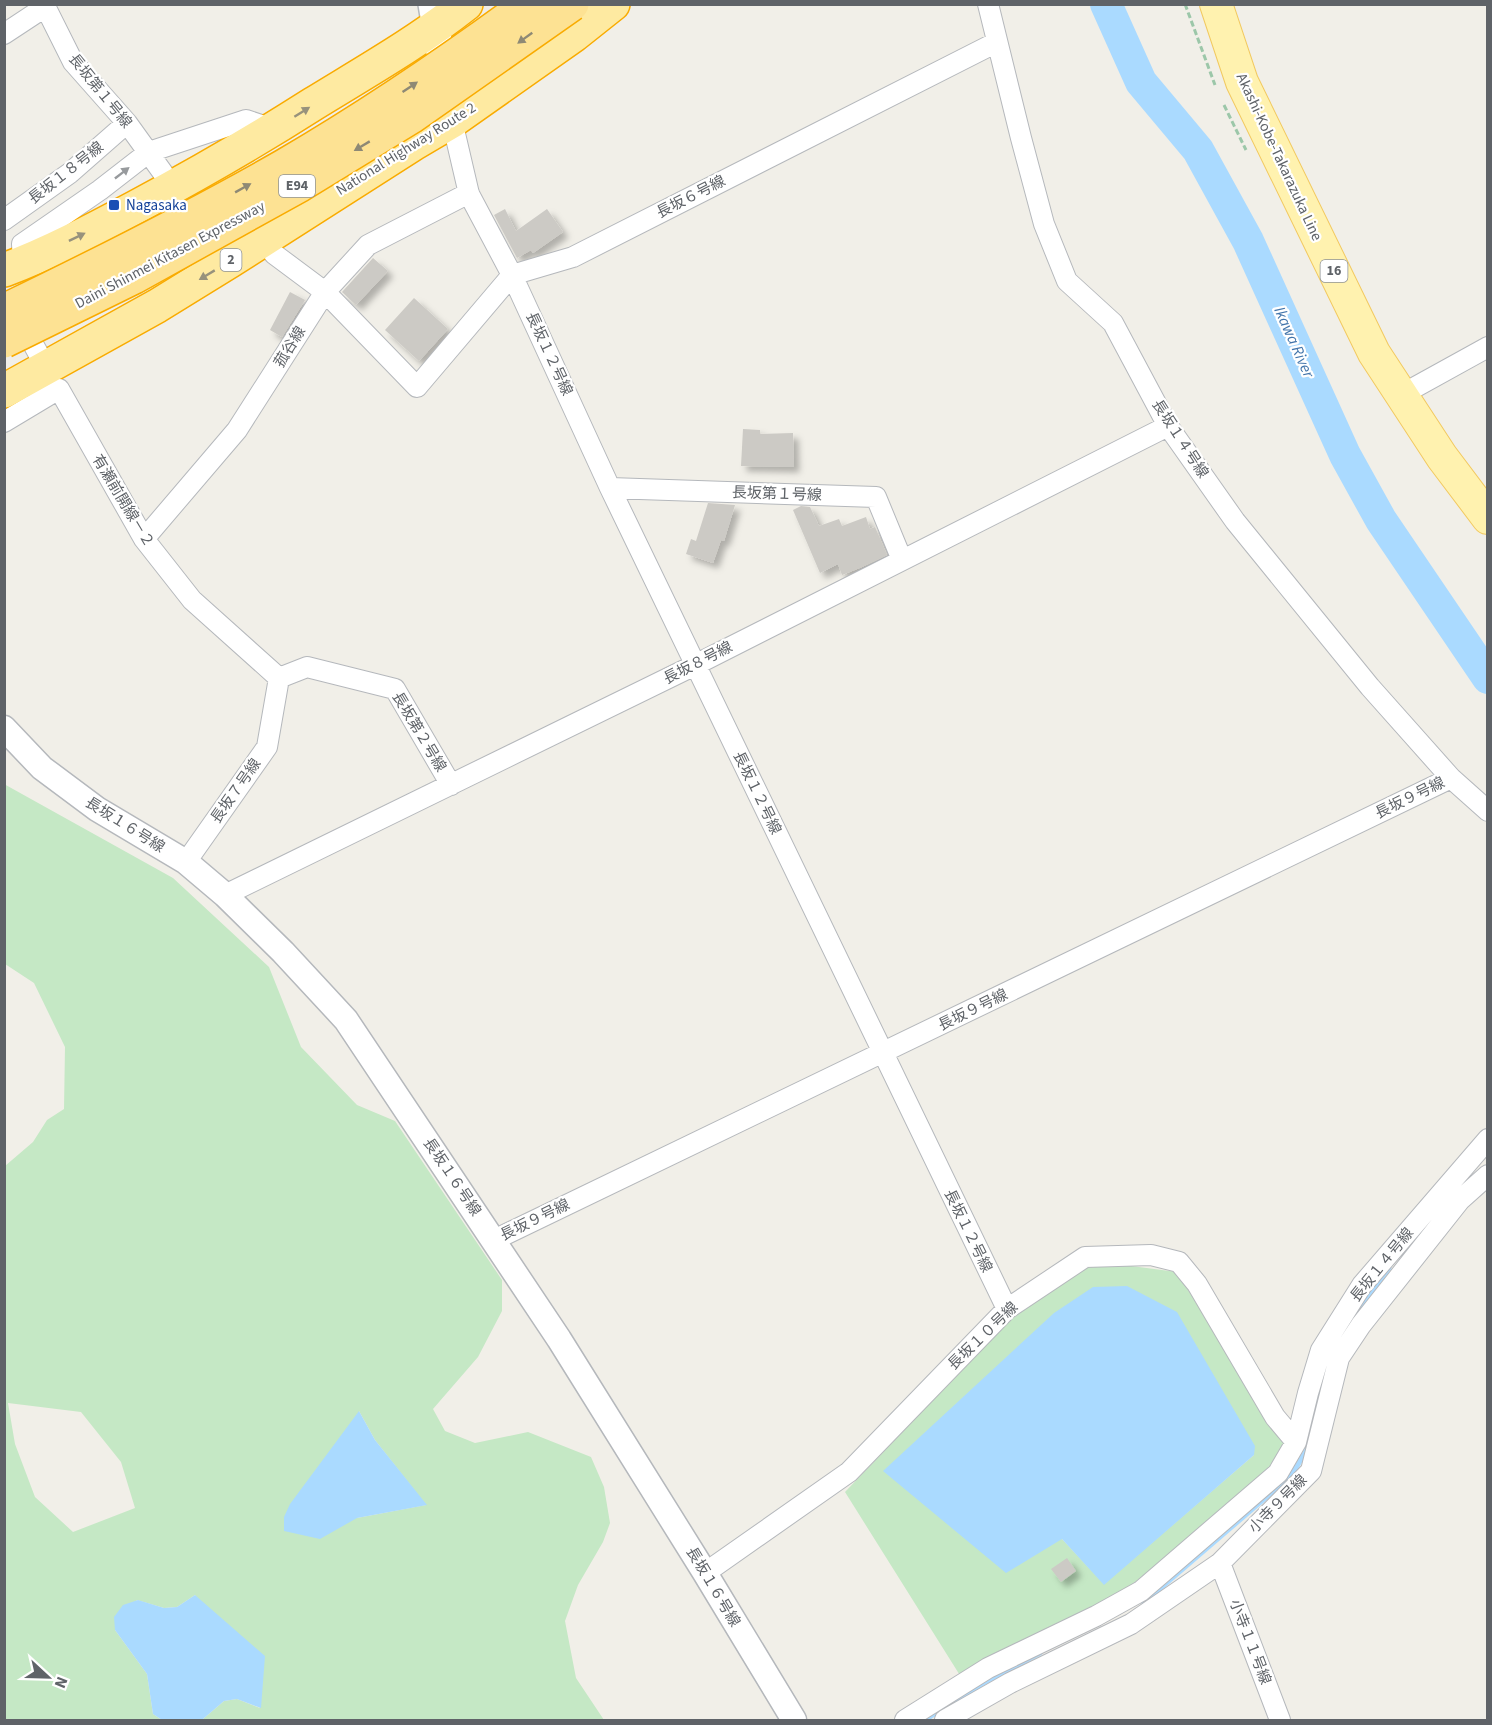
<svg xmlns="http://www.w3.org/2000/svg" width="1492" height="1725" font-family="'Source Sans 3','Noto Sans JP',sans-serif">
  <defs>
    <filter id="shadow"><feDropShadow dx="5.5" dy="5.5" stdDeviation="3" flood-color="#0004"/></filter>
  </defs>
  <rect width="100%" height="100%" fill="#f1efe8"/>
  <path fill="#c5e8c5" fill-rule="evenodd" d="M4,784L173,878L269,967L301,1047L357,1105L395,1121L502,1280V1311L478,1357L433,1409L445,1431L475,1443L528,1432L591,1457L604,1487L610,1523L603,1542L578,1585L565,1621L576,1678L604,1720H182L203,1719L224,1701L237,1699L260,1708L195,1595L177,1607L164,1608L137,1600L115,1630L147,1674L153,1714L162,1720H5V1166L33,1142L47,1120L64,1109L65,1047L34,983L5,964ZM8,1403L81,1412L121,1462L135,1508L73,1532L35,1497L15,1444ZM359,1411L375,1440L426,1505L357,1518Z
    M1101,1262L1177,1272L1269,1420L1290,1445L1274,1470L1124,1591L961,1677L845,1492L1007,1323L1070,1274ZM1254,1455L1104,1584L1062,1539Z"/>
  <path fill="#aadaff" d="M1127,1286L1177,1312L1255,1446L1254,1455L1104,1585L1062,1539L1006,1573L883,1471L1054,1313L1093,1287Z
    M359,1411L375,1440L427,1505L357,1518L320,1539L284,1531V1517L290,1504Z
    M195,1595L265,1656L261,1708L237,1699L224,1701L203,1719L162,1720L153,1714L147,1674L115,1630L114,1617L123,1605L138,1600L164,1608L177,1607Z"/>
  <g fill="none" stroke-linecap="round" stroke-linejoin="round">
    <path stroke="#aadaff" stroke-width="5" d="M1352,1319L1389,1268
      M1311,1433L1321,1380
      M1142,1601L1150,1597L1291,1476L1308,1448
      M925,1720L985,1682L1040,1653"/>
    <path stroke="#aadaff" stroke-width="32" d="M1106,4L1141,82L1198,150L1248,241L1345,455L1381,520L1488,678"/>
  </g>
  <path fill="#cccac5" filter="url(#shadow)" d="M505,209L516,231L547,209L563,232L533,253L531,250L517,258L494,215Z
    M373,258L388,271L356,305L342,292Z
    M290,292L305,300L282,337L270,330Z
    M414,298L448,329L419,361L385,330Z
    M743,429L760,430V434L793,433L794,467L741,466Z
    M708,503L735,505L724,541L721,540L713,563L686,554L691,539L696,541Z
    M801,506L810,507L819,526L839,519L842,526L866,517L870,529L875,527L887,555L862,567L842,575L838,564L820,573L793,510Z
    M1067,1558L1076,1571L1061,1582L1051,1569Z"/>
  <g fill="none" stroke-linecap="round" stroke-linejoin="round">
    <g stroke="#b5b8bc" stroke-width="22">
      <path id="minor" d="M44,4L73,62L127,123L163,173
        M988,4L1021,138L1044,224L1067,281L1113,323L1168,426L1235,521L1370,687L1451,778L1488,811
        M4,34L45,7
        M452,121L469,194L512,275L610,488L1007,1309
        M4,220L70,173L127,123
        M274,254L325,292L417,387L512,275L573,257L997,42
        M23,263L22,244L100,190L149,152L246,120L273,129
        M21,322L38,353
        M1401,395L1488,347
        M4,422L59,389L144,539L192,600L279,678
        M610,488L876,497L902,560
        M144,539L237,430L325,292L368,245L469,193
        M279,678L307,667L395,689L451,785
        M186,862L267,747L279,678
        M225,895L695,665L1168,426
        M494,1240L1451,778
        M1220,1563L1280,1720
        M705,1573L849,1472L1007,1309L1085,1257L1151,1255L1179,1262L1197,1284L1275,1417L1296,1442
        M905,1720L988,1668L1096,1616L1141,1591L1278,1473L1296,1442L1308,1393L1321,1350L1362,1285L1488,1139
        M945,1720L1010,1683L1131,1624L1220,1563L1311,1471L1339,1358L1361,1325L1460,1200L1488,1175"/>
    </g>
    <g stroke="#b5b8bc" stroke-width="27">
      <path id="tertiary" d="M4,728L42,768L97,809L186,862L225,895L283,952L346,1020L559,1339L705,1573L794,1720"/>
    </g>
    <g stroke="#b6babf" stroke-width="30">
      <path id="secondary" d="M432,4L445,83"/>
    </g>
    <g stroke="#f2c960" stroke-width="34">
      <path id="primary" d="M1216,4L1242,82L1374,353L1442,457L1488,518"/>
    </g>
    <g stroke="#f9ab00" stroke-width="36">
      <path id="trunk" d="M4,270C50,253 93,230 136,207C196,175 255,141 313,104C365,72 418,42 466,4
        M4,391L157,306L230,261L413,144L452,121L574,35L613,4"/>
    </g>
    <path stroke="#9cc7a9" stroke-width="3" stroke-dasharray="6 3" stroke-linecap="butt" d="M1185,4L1215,85
      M1224,105L1246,150"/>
    <use href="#minor" stroke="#fff" stroke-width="20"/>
    <use href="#tertiary" stroke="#fff" stroke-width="24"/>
    <use href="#secondary" stroke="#fff" stroke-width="27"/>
    <use href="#primary" stroke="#fff2af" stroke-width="32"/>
    <use href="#trunk" stroke="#feeaa1" stroke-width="33"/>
    <g stroke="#f9ab00" stroke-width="36" stroke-linecap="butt">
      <path id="motorway-bridge" d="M4,311C99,265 193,218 284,166C368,117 449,62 528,4
        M4,341L134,277L300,185L411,117L572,4"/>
    </g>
    <use href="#motorway-bridge" stroke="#fde293" stroke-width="33"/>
  </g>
  <defs><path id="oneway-solid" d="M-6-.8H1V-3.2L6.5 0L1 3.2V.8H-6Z" transform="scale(1.5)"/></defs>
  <g fill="#8e8975">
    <use href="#oneway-solid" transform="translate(525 38) rotate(144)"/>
    <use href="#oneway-solid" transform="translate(410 87) rotate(-34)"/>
    <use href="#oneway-solid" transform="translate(362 146) rotate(149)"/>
    <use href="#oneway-solid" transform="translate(243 188) rotate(-29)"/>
  </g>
  <g fill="#97927c">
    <use href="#oneway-solid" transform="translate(302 112) rotate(-32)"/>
    <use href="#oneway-solid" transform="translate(77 237) rotate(-26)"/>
    <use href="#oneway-solid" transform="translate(207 275) rotate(149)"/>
  </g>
  <use fill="#979a9d" href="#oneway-solid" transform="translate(122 173) rotate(-38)"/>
  <rect fill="#1a4fb4" stroke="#fff" stroke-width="2" x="108" y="199" width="12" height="12" rx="3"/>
  <g text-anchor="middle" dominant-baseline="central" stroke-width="4.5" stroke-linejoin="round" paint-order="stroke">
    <g fill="#fff" stroke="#8f9295" stroke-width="1.5">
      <rect x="279" y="175" width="36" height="22" rx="4.5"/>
      <rect x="220.5" y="249" width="21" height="22" rx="4.5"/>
      <rect x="1320.5" y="260" width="27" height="22" rx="4.5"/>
    </g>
    <g font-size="14" font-weight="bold" fill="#5f6368">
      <text x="297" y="186">E94</text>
      <text x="231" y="260">2</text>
      <text x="1334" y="271">16</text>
    </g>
    <g font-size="15" fill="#5f6368" stroke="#fff">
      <text transform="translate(100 91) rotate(51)">長坂第１号線</text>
      <text transform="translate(406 149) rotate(-32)">National Highway Route 2</text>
      <text transform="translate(1279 157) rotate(65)">Akashi-Kobe-Takarazuka Line</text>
      <text transform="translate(66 173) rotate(-38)">長坂１８号線</text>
      <text transform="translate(691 197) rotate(-27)">長坂６号線</text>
      <text transform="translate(170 255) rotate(-28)">Daini Shinmei Kitasen Expressway</text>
      <text transform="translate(290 347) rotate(-58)">菰谷線</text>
      <text transform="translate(549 354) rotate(65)">長坂１２号線</text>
      <text transform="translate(1180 439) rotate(57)">長坂１４号線</text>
      <text transform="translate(777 494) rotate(2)">長坂第１号線</text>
      <text transform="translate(123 501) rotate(59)">有瀬前開線－２</text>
      <text transform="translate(698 663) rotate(-27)">長坂８号線</text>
      <text transform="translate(419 732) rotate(59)">長坂第２号線</text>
      <text transform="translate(236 791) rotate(-55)">長坂７号線</text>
      <text transform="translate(757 793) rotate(64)">長坂１２号線</text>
      <text transform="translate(1410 798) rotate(-26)">長坂９号線</text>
      <text transform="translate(125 825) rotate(32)">長坂１６号線</text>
      <text transform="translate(973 1010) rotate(-26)">長坂９号線</text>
      <text transform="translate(452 1177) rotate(56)">長坂１６号線</text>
      <text transform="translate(535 1220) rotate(-26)">長坂９号線</text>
      <text transform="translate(968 1231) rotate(64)">長坂１２号線</text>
      <text transform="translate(1382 1265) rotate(-51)">長坂１４号線</text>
      <text transform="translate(983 1336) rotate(-44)">長坂１０号線</text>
      <text transform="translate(1278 1504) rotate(-45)">小寺９号線</text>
      <text transform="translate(713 1587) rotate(59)">長坂１６号線</text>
      <text transform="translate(1250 1642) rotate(69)">小寺１１号線</text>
    </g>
    <g font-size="15" fill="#164399" stroke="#fff" text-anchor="start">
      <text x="126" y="205">Nagasaka</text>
    </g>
    <g font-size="16" font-style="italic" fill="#4174aa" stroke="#fff">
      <text transform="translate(1294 342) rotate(66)">Ikawa River</text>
    </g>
  </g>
  <rect width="1492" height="1725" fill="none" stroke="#5f6368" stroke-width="12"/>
  <g transform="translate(48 1677) rotate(112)" stroke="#ffffff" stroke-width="4.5" paint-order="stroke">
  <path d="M0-4.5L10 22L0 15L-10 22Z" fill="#5f6368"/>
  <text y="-9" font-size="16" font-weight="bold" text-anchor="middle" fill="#5f6368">N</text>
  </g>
</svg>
